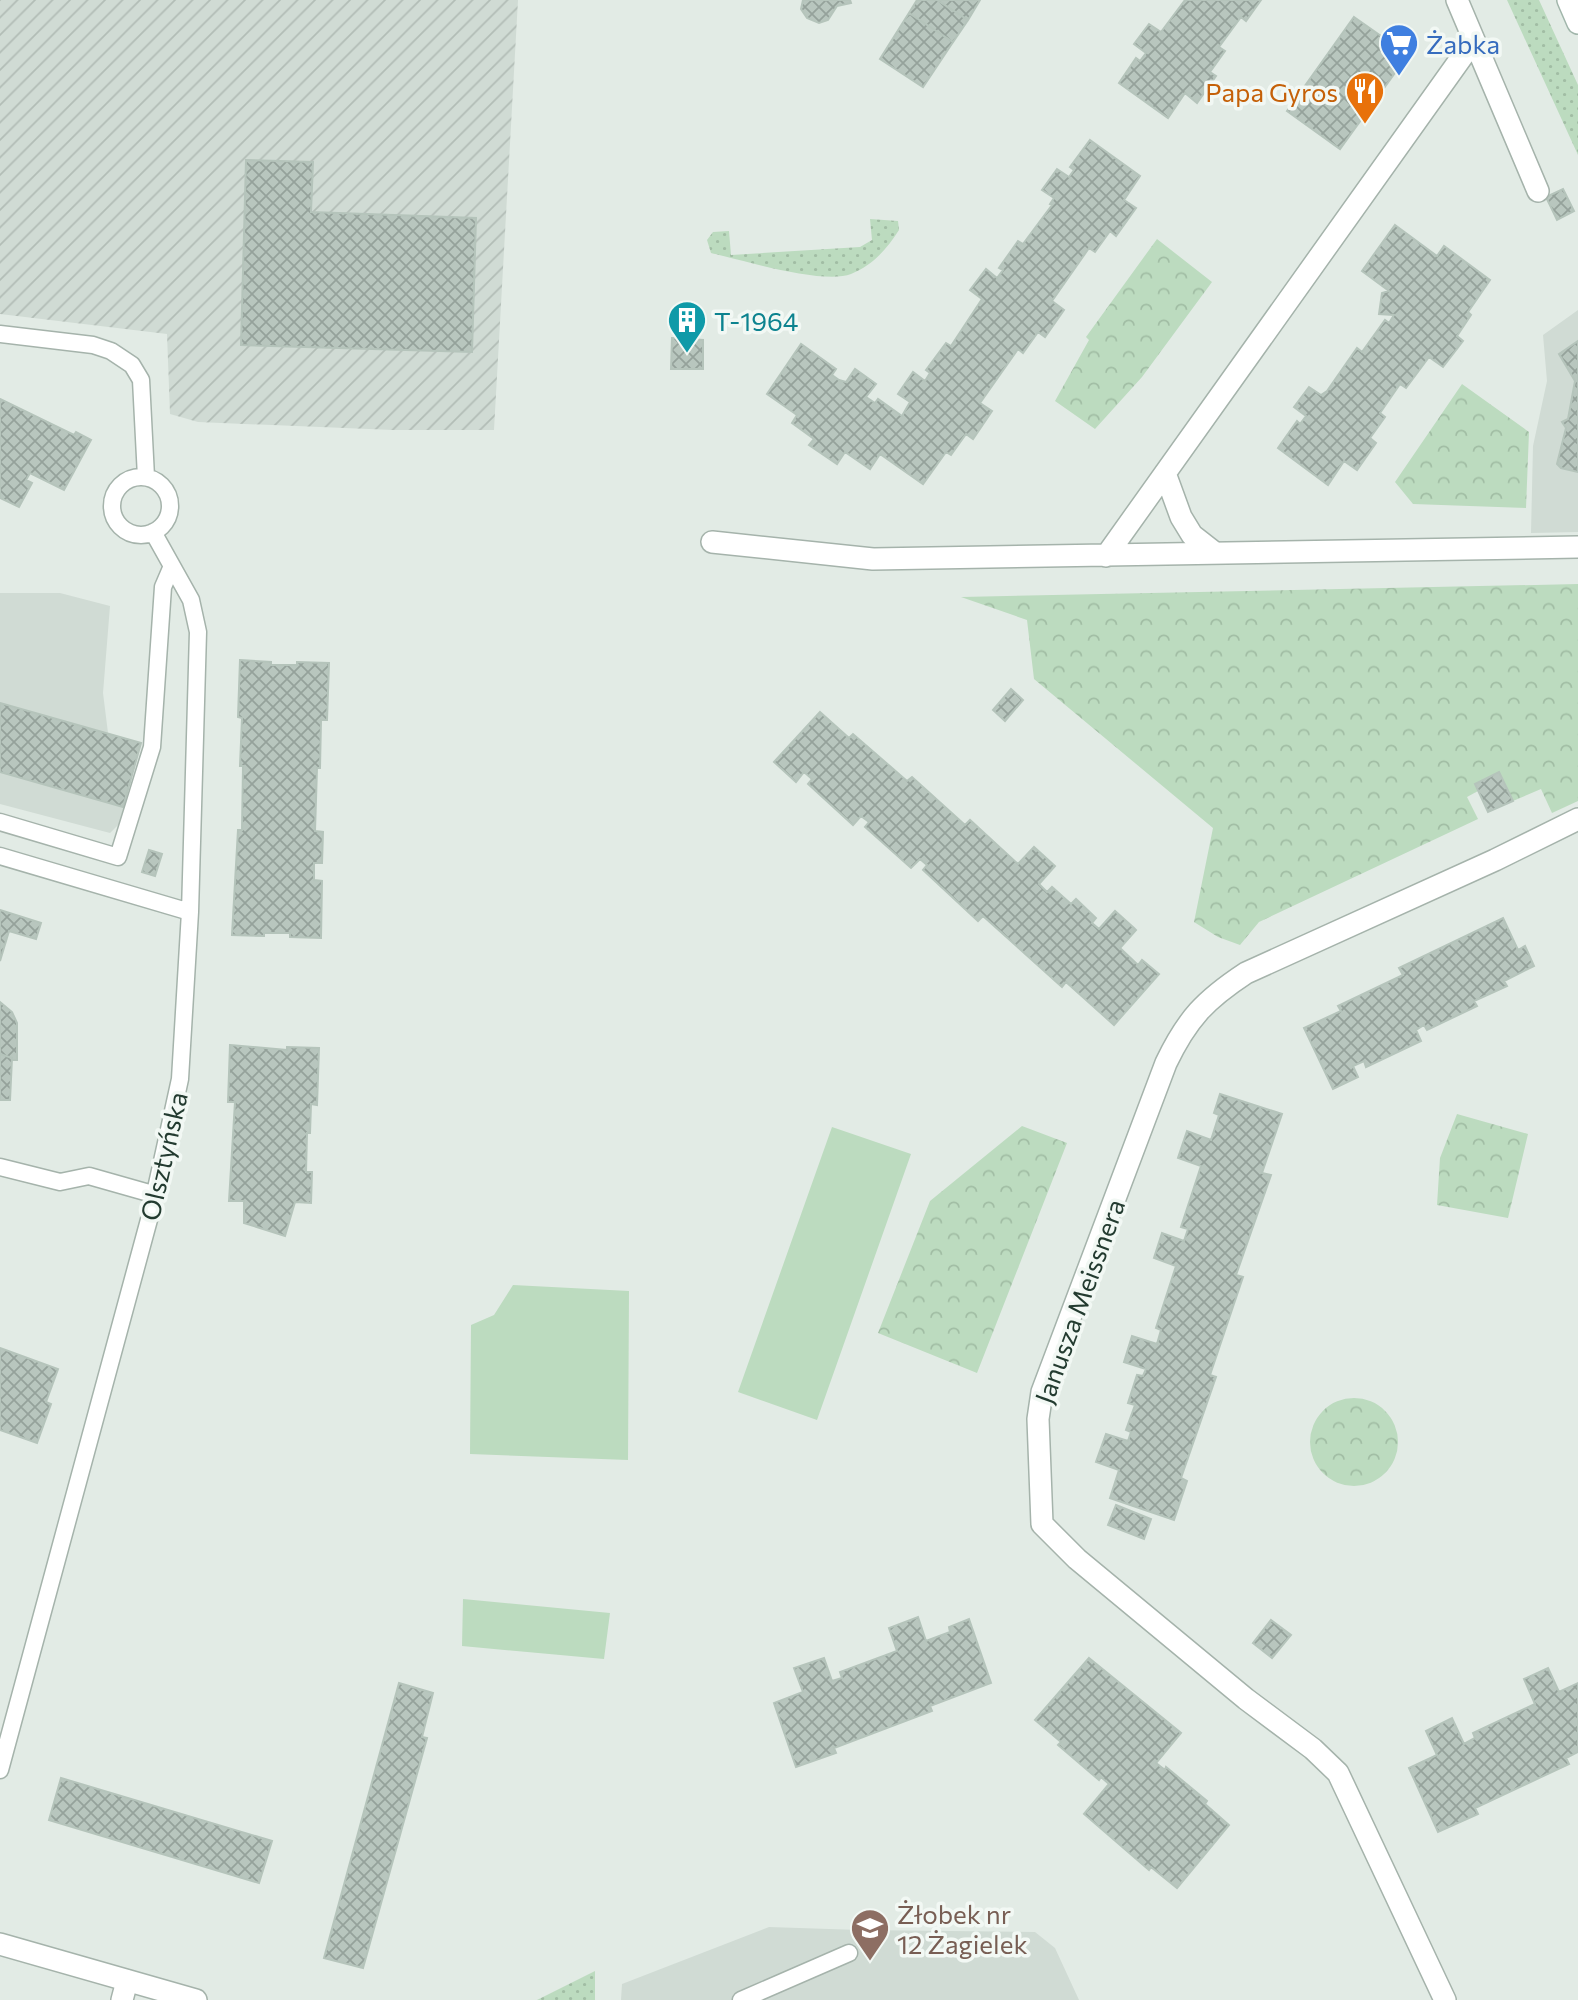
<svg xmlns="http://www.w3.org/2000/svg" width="1578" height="2000" font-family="Commissioner,sans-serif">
  <defs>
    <pattern id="industrial-furrows" width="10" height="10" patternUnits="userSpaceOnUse" patternTransform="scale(1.75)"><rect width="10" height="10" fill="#d0dbd4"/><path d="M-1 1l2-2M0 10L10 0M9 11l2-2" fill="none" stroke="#b2bdb6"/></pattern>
    <pattern id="grass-dots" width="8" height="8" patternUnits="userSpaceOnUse" patternTransform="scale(1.75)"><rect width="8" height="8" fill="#bcdbbf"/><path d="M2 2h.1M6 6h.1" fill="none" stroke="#a1bda4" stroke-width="1.8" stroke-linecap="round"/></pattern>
    <pattern id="park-crowns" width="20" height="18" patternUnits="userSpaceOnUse" patternTransform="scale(1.75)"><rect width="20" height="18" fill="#bcdbbf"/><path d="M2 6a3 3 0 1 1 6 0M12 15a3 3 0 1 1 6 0" fill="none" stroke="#a1bda4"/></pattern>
    <pattern id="building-cross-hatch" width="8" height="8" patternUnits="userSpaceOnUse" patternTransform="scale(1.75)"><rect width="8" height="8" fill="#b8c6be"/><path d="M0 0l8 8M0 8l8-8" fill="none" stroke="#95a29b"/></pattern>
  </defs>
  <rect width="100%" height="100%" fill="#e2ebe5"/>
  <path fill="#d0dbd4" d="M1578,310V532L1531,533L1533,446L1547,381L1543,335Z
    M0,593H60L110,606L103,693L108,733L141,743L119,824L110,833L0,804Z
    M769,1927L859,1930L1035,1932L1055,1948L1079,2000H621L622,1984Z"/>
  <path fill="url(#industrial-furrows)" d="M0,0H518L494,430H393L198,422L170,414L167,334L0,314Z"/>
  <path fill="url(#grass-dots)" d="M1507,0H1539L1578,85V155Z
    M870,219L898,221L899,230C887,249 873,265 851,274C824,285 742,260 711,253L707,240L713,232L729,231L731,255L860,247L872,240Z
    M595,1971V2000H537Z"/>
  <path fill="url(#park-crowns)" d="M1157,239L1212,282L1142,377L1095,429L1055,401L1089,340L1086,337Z
    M1462,384L1529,432L1526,508L1413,504L1395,482Z
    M1578,584V801L1552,813L1541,789L1513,801L1499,772L1476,784L1478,791L1467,797L1478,819L1259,922L1240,945L1218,937L1194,922L1213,828L1034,679L1027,620L961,597Z
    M1457,1114L1528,1134L1508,1218L1437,1205L1440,1158Z
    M1022,1126L1067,1143L977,1373L878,1333L930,1201Z
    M1310 1442a44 44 0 1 1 88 0a44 44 0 1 1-88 0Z"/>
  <path fill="#bcdbbf" d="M832,1127L911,1154L817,1420L738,1392Z
    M513,1285L629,1291L628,1460L470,1454L471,1325L494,1315Z
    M463,1599L610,1613L604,1659L462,1646Z"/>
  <path fill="url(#building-cross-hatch)" stroke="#b5c4bb" stroke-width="2" d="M803,0H850L851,3L837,6L828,20L819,23L807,18L801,9Z
    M917,0H937L968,20L953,42L909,13Z
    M937,0H980L968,20Z
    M1185,0H1261L1246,21L1241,17L1219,47L1225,51L1210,72L1216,76L1197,103L1185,93L1168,118L1119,83L1136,58L1140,61L1146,53L1134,44L1149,24L1161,32Z
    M909,13L953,42L923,87L880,59Z
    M1354,17L1388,41L1395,57L1389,65L1397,70L1340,149L1287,111Z
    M1090,140L1140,176L1124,200L1136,208L1116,236L1110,231L1095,252L1089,248L1052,301L1064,310L1045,337L1038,332L1023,353L1018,349L980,403L992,411L973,439L966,434L951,455L946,452L923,484L880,454L870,469L845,452L837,464L809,445L814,439L792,423L797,415L767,394L801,344L836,369L832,375L839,380L846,382L855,369L876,384L866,397L875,403L878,399L902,416L910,402L898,394L913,372L925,381L930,373L926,370L946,343L951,346L982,299L970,290L986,269L997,278L1003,270L999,268L1018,241L1023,244L1052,205L1050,204L1054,198L1042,190L1057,169L1069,177L1074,170L1070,167Z
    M246,160L313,162L311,212L476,218L472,352L241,345Z
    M1563,189L1574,211L1557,220L1546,197Z
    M1395,225L1437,256L1444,246L1490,280L1468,312L1471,315L1457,336L1463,341L1443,367L1429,357L1406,388L1400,384L1380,413L1385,417L1370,438L1376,443L1357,470L1344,461L1328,485L1278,448L1297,421L1300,424L1306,416L1294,407L1309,387L1321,395L1327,391L1357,348L1362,352L1385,320L1389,323L1394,315L1379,314L1382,293L1389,291L1362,271Z
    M672,338L703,340V369H671Z
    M1578,341V472L1561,468L1557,464L1566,428L1562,422L1568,419L1575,381L1559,354Z
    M0,399L74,435L76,432L91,440L64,490L30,473L26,480L32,483L19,507L0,498Z
    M240,660L271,662V665H297V662L329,663L327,720H321L320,768H317L315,831L323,832L322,863H314V880L322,881L321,938L290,937V933H264V936L232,935L238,830H242L243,766H240L242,718L238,717Z
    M1011,689L1023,700L1005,721L993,710Z
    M0,703L141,743L123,807L0,772Z
    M820,712L849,738L853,734L907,781L912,777L965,825L970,820L1018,864L1034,847L1055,866L1039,884L1047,892L1052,887L1071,904L1076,899L1096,918L1092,923L1099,929L1115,911L1134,928L1136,930L1120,948L1138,965L1142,960L1159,974L1114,1025L1066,982L1062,987L983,916L978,921L923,870L927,865L920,859L911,868L865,827L869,822L861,816L853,825L808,784L812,779L804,772L796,782L774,762Z
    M1499,772L1513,801L1488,812L1475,784Z
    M149,850L162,854L155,876L142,872Z
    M0,910L41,923L36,939L9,931L0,961Z
    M1503,918L1518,950L1525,946L1534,966L1504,981L1507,986L1474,1001L1477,1006L1427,1030L1424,1025L1416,1030L1421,1041L1366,1067L1364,1061L1353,1066L1358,1077L1333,1089L1304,1028L1341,1011L1338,1006L1403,975L1399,968Z
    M0,1002L12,1012L17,1023V1060H12V1058L0,1054Z
    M230,1045L287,1050V1047L319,1048L317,1105L311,1104L310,1133H307L306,1172H312L311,1203L295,1202L285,1236L244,1223V1201H229L235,1102H228Z
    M0,1054L12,1058L10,1100H0Z
    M1220,1094L1282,1114L1262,1173L1271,1175L1236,1275L1243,1277L1210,1375L1216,1377L1181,1478L1187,1481L1174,1520L1110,1498L1119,1470L1096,1462L1106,1434L1128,1441L1131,1432L1126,1430L1135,1405L1128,1403L1137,1375L1143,1376L1146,1369L1124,1362L1132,1336L1157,1344L1161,1330L1156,1328L1176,1266L1154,1258L1162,1233L1184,1241L1188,1229L1181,1227L1201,1166L1178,1158L1187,1131L1211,1140L1219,1115L1214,1113Z
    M0,1348L58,1369L46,1402L51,1404L37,1443L0,1430Z
    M1116,1505L1151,1519L1144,1539L1108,1525Z
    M918,1617L926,1641L950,1632L949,1627L969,1619L991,1683L930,1706L932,1711L834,1748L836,1753L796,1767L774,1703L803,1692L794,1668L824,1658L832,1681L842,1678L840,1672L897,1651L889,1628Z
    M1271,1620L1291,1635L1272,1658L1253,1643Z
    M1089,1658L1181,1733L1156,1763L1165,1770L1166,1767L1207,1801L1205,1804L1229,1825L1177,1888L1151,1867L1149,1870L1084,1814L1109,1784L1101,1777L1099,1780L1058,1745L1061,1742L1035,1720Z
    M1548,1668L1559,1692L1578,1683V1752L1566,1758L1569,1764L1475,1808L1478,1814L1438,1832L1409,1768L1437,1755L1426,1731L1452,1718L1464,1744L1475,1738L1473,1733L1535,1704L1524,1679Z
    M399,1683L433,1693L422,1737L427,1738L363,1968L324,1958Z
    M61,1778L272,1841L259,1883L49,1820Z"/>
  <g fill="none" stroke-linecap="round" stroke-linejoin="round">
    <g stroke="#a5b3ab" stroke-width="19">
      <path id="service" d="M0,334L93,345L111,351L132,365L141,380L146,477
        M112 506a29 29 0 1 1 58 0a29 29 0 1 1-58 0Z
        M0,822L118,857L152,747L163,587L172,566
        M0,856L190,912
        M0,1167L60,1182L89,1176L156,1195
        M0,1770L150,1216L180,1079L190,912L198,632L191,600L153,532
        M741,2000L849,1953"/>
    </g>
    <g stroke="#a5b3ab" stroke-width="24">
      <path id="minor" d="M1457,0L1538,191
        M1165,473L1181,517L1192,535L1215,553
        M712,542L873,559L1578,547
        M1106,556L1474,40
        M122,2000L127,1981
        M1445,2000L1338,1773L1313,1749L1246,1699L1077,1559L1042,1524L1038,1419L1042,1392L1166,1063C1187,1019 1205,1000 1246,973L1495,860L1578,819"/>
    </g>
    <g stroke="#a5b3ab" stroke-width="24">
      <path id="tertiary" d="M0,1944L196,2000"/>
    </g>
    <g stroke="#a1b6ab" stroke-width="24">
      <path id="secondary" d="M1568,0L1578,23"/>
    </g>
    <use href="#service" stroke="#fff" stroke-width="16"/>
    <use href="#minor" stroke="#fff" stroke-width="21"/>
    <use href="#tertiary" stroke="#fff" stroke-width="21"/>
    <use href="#secondary" stroke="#fff" stroke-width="21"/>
  </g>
  <defs>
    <g id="supermarket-pin" transform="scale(2.0125)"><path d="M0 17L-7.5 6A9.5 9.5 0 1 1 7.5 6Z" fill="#3f7fe0" stroke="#f2f8f4"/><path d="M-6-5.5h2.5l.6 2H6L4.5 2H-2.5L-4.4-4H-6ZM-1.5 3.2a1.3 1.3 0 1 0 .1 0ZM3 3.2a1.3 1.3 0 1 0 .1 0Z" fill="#fff"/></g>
    <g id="restaurant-pin" transform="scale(2.0125)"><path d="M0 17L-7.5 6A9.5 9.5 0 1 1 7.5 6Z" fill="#e8710a" stroke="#f2f8f4"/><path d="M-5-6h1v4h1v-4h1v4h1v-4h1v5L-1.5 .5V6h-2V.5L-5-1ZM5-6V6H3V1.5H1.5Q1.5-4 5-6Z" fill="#fff"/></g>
    <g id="building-pin" transform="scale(2.0125)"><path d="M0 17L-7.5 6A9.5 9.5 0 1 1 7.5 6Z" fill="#0f9aa8" stroke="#f2f8f4"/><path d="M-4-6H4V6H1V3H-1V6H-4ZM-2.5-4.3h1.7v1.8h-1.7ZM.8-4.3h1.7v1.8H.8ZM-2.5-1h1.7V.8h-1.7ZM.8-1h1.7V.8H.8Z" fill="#fff"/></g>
    <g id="school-pin" transform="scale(2.0125)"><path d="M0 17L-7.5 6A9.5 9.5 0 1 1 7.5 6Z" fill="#8d6e63" stroke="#f2f8f4"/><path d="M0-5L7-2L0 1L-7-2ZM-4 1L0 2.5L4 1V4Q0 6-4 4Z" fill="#fff"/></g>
  </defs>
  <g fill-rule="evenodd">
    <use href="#supermarket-pin" x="1399" y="43"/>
    <use href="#restaurant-pin" x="1365" y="91"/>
    <use href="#building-pin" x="687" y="320"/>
    <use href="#school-pin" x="870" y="1928"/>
  </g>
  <g text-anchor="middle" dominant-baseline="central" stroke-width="7" stroke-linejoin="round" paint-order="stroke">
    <g font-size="26" fill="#366cbe" stroke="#f2f8f4" text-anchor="start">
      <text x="1426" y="43">Żabka</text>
    </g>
    <g font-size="26" fill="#c56008" stroke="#f2f8f4" text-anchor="end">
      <text x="1338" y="91">Papa Gyros</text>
    </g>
    <g font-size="26" fill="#0d838f" stroke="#f2f8f4" text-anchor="start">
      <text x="714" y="320">T-1964</text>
    </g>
    <g font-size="26" fill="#233b30" stroke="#f2f8f4">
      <text transform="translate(163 1156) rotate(-77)">Olsztyńska</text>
      <text transform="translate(1079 1301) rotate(-70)">Janusza Meissnera</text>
    </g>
    <g font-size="26" fill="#785e54" stroke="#f2f8f4" text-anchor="start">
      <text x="897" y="1913">Żłobek nr<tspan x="897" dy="30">12 Żagielek</tspan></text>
    </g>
  </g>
</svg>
